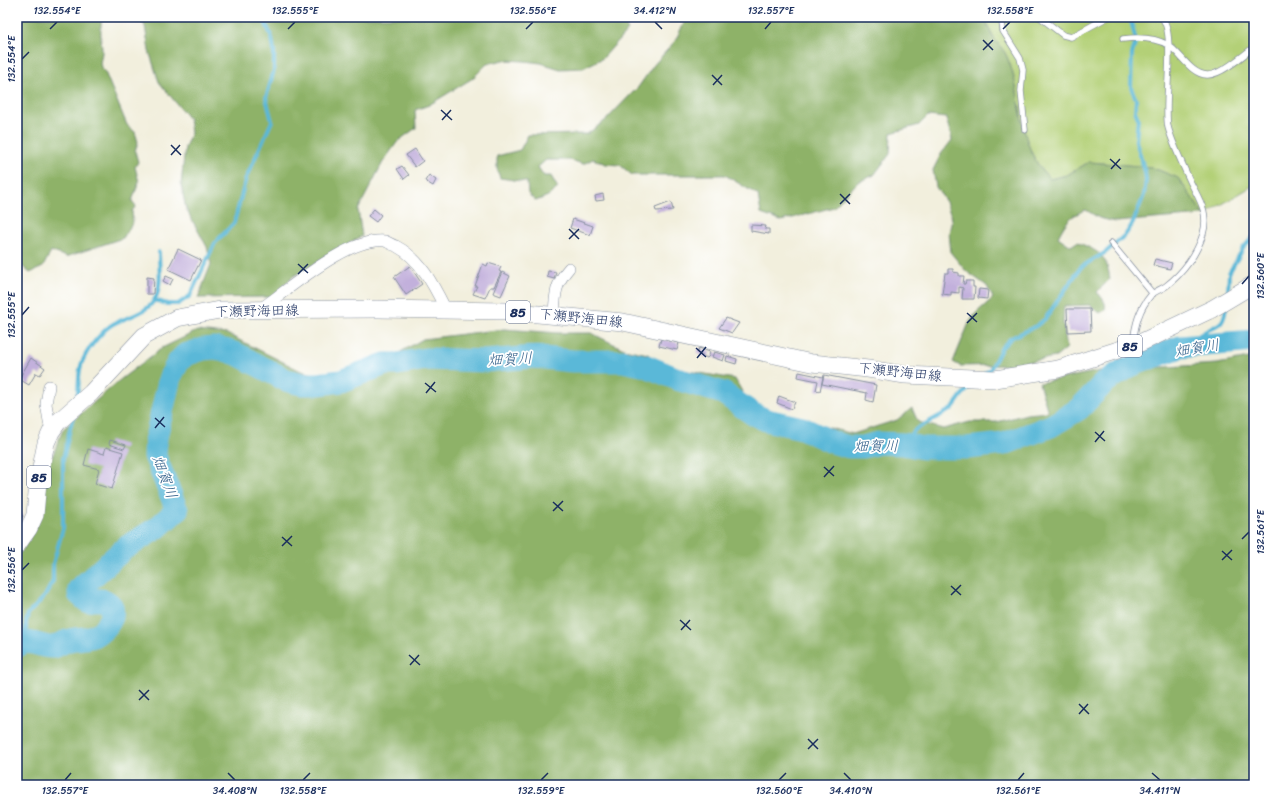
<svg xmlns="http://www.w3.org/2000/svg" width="1271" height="802" font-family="Sriracha,'Klee One',sans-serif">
  <rect width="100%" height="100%" fill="#fff"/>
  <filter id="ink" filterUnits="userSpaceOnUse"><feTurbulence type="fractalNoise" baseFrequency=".025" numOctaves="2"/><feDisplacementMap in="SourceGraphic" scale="8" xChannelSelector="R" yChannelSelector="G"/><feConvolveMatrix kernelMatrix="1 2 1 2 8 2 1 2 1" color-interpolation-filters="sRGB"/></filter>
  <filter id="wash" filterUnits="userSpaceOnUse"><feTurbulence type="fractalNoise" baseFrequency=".012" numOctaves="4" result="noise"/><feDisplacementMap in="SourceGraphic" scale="16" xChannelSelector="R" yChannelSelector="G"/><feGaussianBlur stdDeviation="0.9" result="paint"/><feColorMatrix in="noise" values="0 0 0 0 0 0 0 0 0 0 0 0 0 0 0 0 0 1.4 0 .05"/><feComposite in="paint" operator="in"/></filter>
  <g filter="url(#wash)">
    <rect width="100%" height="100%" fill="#f2efdd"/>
    <path fill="#b3d077" stroke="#67806a" d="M984,17H1254V185L1204,215L1178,178L1151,167L1089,162L1067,175L1050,179C1015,145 1025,99 1007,57C1004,49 997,44 993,37C989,30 987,23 984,17Z"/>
    <path fill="#8eb268" stroke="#547063" d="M17,17H102C100,29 101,37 102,49C103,57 96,65 105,72L127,125L135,132L138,142L135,151L138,162L135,167L139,182L132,201L136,206L132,211L133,222L123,238L66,257L51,251L43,267L30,273L17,262Z
      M138,17H620L628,30L603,58L583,68L560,69L541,63L524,61L503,60L487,64L473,78L429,105L415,110L416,128L398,141L383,162L358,210L362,236L292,277L272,297L198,298L211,264L207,247L186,209L181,185L185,147L191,133L189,119L159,82L149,51L145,26Z
      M687,17H984C987,23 989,30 993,37C997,44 1004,49 1007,57C1025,98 1015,145 1050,179L1067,175L1089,162L1151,167L1178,178L1204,215L1116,222L1099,218L1086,210C1069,216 1066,222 1058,237L1071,246L1077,242C1099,252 1106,253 1110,279L1097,292C1102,298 1107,302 1105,310L1100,313L1090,305L1064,306L1063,323L1067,348L1056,357L1011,365L960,366L953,362L969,323L976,313L993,298L987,286L966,271L951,253L949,233L952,219L946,202L936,187L933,170L941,154L952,140L946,118L928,116L919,125L891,133L890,154L874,175L858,182L834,207L781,221L761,214L758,195L725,175H632L620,165L606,164L593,159L583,164L570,160H546L538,167L544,176H551L558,188L548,196L536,201L528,194L527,182L500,178L497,169V156L520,150L528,135L587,134L606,120L639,86L653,66L675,41Z
      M504,329L559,333H591L624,349L648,354L664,367L735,379L745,397L759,409L789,423L822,426L853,434L897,420L912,408L918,422L943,429L970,422H997L1027,414L1048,412L1039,383L1120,367H1167L1217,364L1254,357V785H17V555L22,551L35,529L45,500L44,478L63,429L121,379L162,348L197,331L227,334L301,371L331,378L373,361L397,354L423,339Z"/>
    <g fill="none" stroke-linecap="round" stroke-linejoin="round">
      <path stroke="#5ab8d8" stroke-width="4" d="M1228,294L1229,273L1244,247L1254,236
        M154,300L167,304H178L190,296L215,243L234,223L246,178L272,121L266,98L274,70V51L272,38L263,17
        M1189,345C1193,341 1197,336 1203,333C1218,323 1224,327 1226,307
        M985,373L990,370L1002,347L1011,338L1036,326L1045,319L1081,267L1106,252L1126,234L1133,223L1144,195L1146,180L1145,172L1136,141L1138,118L1135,111L1136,99L1131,88L1132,54L1136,41L1130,17
        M77,397C80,383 77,369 85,356C89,347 105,328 113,324C127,317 149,313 156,297C162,284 159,265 159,252
        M903,444L916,429L952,409L962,395L974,383
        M26,641V623L28,614L45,596L53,581V564L63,528V459L73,416"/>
      <path stroke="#5ab8d8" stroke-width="23" d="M17,646C20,645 23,643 25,642C32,641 44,648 53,647C59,646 64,641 70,640C77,638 84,639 91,637C117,627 124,593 87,601L79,594V589L125,548L157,528L177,510L155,456L156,438L170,377L179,361L185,355L203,349L214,348L225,350L237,354L286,380L302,384H318L341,381L385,364H397L426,359L486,361L534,357L573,361H623L646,366L680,380L723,393L753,414L766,420L802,428L832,442L849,447H863L879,443L903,444L923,448H967L1004,444L1051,426L1079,409L1105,382L1130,366L1180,347L1254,341"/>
    </g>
    <g id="blocks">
      <path fill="#c2b0dc" d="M415,149L423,161L415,167L406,155Z
        M402,166L409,175L404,179L397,169Z
        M429,175L436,180L433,186L425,181Z
        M603,194L604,200L596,201L595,196Z
        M671,202L673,210L656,211L655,208Z
        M374,209L381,215L376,222L368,216Z
        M573,219L593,226L590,235L570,228Z
        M751,225L766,226L765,229H769V234L751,231Z
        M178,249L201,260L191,280L168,269Z
        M1155,259L1172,263L1170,269L1153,265Z
        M488,263L501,267L499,271L501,272L494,287H490L485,298L473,294L477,286H475L483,264L487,266Z
        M410,266L422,284L406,295L394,277Z
        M948,269H953V272L959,273V276H964L963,284H965L966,281H973V287H975L974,299H962L963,288L959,287V293L951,292V295L942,294L945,273H948Z
        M548,271L556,272L554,279L547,277Z
        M502,272L510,276L501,296L493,293Z
        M166,276L173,279L170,285L163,281Z
        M147,277L154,278L153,294H147Z
        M979,289L988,290L987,299L978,298Z
        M1067,309H1090L1091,331L1068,332Z
        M726,318L739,323L732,333L719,328Z
        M661,339L679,343L677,350L659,346Z
        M699,348L710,352L709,356L707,358L697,353Z
        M714,352L725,355L723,361L712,357Z
        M727,356L737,359L736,364L726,361Z
        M31,358L45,368L40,375L36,373L29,385L19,379Z
        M799,372L823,377L820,391L816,390L818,381L798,377Z
        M824,375L876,385L873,402L866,400L867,393L822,384Z
        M779,396L795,402L792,409L777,403Z
        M110,440L126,445L124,449L109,444Z
        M106,447L123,452L112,489L95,484L99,469L84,465L88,449L104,454Z
        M17,509L23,516L17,526Z"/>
    </g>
  </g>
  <g filter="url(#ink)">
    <use href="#blocks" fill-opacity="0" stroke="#868f9e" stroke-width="1"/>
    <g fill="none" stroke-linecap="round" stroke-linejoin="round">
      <g stroke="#868f9e" stroke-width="7">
        <path id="service" d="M1005,17L1002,22L1003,31L1020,58L1023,70L1021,91L1025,130
          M1040,17L1063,35L1071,37L1108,17
          M1123,39C1138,37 1154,37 1168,45C1181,53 1190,74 1207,75C1220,76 1244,55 1254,47
          M1111,243L1153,294
          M1133,343C1135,325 1139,309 1151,295C1155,291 1162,289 1166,286C1183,273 1197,254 1203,234C1209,213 1200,201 1191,183C1184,168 1172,142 1168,127C1163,104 1177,30 1161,17"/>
      </g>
      <g stroke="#868f9e" stroke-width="12">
        <path id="minor" d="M260,309C290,289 347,237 385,241C388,242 392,245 396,246C421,259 434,286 446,310
          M554,315C555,295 555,284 569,268
          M49,386L46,404L51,432"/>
      </g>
      <g stroke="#868f9e" stroke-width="18">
        <path id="primary" d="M17,545L29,528L35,515L38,482L46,443L51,432L58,422L91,393L144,336L177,318L220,310L378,309L506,311L623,322L812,363L868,369L905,375L995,379L1058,369L1140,343L1212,309L1254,284"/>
      </g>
      <use href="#service" stroke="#fff" stroke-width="5.5"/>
      <use href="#minor" stroke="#fff" stroke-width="11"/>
      <use href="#primary" stroke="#fff" stroke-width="17"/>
    </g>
  </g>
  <path fill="none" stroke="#1b2f5e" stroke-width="1.5" d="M655,22L662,29M50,29L57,22M288,29L295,22M526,29L533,22M765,29L771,22M1003,29L1010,22M983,40L993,50M983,50L993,40M22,59L29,52M712,75L722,85M713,85L722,75M441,110L452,120M442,120L451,110M171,145L181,155M171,155L180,145M1110,159L1121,169M1111,169L1120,159M840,194L850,204M840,204L850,194M569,229L579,239M569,239L579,229M298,264L308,273M298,274L308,264M1242,284L1249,276M967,313L977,322M22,315L29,307M967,323L977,313M696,348L706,357M697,358L706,347M425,383L436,392M426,393L435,382M155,418L165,427M155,428L164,417M1095,432L1105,441M1095,442L1104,431M824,467L834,476M824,477L834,466M553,502L563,511M553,511L563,501M282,537L292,546M1242,539L1249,532M282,546L292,536M1222,551L1232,560M1222,560L1232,550M22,570L29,563M951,586L961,595M951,595L961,585M680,620L691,630M681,630L690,620M409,655L420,665M410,665L419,655M139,690L149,700M139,700L149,690M1079,704L1089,714M1079,714L1088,704M808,739L818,749M808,749L818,739M228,773L235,780M844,773L851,780M1152,773L1160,780M65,780L71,773M303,780L310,773M541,780L548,773M779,780L786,773M1018,780L1024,773"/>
  <g text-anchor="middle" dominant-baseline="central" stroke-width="3.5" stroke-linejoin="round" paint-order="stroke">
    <g fill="#fff" stroke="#5f6d8e" stroke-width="1">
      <rect x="506" y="301" width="24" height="22" rx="3"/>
      <rect x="1118" y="335" width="24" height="22" rx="3"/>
      <rect x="27" y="466" width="24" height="22" rx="3"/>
    </g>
    <g font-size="13" font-weight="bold" fill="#1b2f5e">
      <text x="518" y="312">85</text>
      <text x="1130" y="346">85</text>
      <text x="39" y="477">85</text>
    </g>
    <g font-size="14" fill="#1b2f5e" stroke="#fff">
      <text transform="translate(257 311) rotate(-1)">下瀬野海田線</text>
      <text transform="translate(581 318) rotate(6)">下瀬野海田線</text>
      <text transform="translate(900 372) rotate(6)">下瀬野海田線</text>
    </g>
    <g font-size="15" font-style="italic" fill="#315f89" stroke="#fff">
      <text transform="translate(1197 348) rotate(-9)">畑賀川</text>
      <text transform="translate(510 359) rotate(-3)">畑賀川</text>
      <text x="876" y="446">畑賀川</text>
      <text transform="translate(165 477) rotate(70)">畑賀川</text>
    </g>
  </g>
  <rect width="1271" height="802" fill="none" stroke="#fff" stroke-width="44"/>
  <rect x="22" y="22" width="1227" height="758" fill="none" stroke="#1b2f5e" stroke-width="1.5"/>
  <g font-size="10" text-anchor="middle" fill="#1b2f5e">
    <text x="57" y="14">132.554°E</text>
    <text x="295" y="14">132.555°E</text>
    <text x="533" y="14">132.556°E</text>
    <text x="655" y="14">34.412°N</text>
    <text x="771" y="14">132.557°E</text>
    <text x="1010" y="14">132.558°E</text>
    <text transform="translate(11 59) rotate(-90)" y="4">132.554°E</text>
    <text transform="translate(1260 276) rotate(-90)" y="4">132.560°E</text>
    <text transform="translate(11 315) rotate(-90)" y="4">132.555°E</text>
    <text transform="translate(1260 532) rotate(-90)" y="4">132.561°E</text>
    <text transform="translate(11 570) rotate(-90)" y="4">132.556°E</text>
    <text x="65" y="794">132.557°E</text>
    <text x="235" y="794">34.408°N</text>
    <text x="303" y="794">132.558°E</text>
    <text x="541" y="794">132.559°E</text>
    <text x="779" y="794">132.560°E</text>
    <text x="851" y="794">34.410°N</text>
    <text x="1018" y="794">132.561°E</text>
    <text x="1160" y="794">34.411°N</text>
  </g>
</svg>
